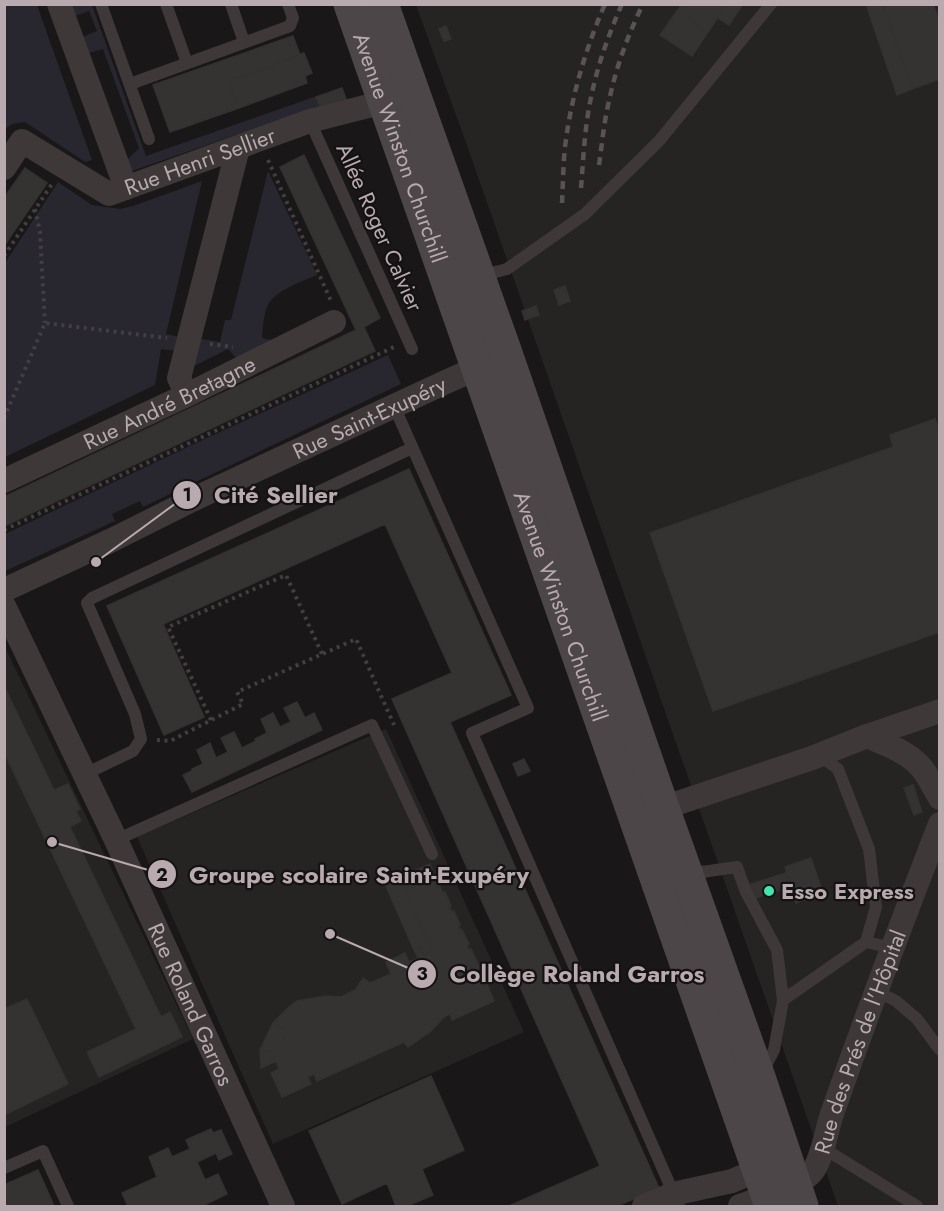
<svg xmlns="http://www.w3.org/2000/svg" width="944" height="1211" font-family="Jost,sans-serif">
  <rect width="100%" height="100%" fill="#191717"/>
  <path fill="#262323" d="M416,5H939V1206H838L469,151Z
    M4,645L193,1039L5,1127H4Z
    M386,729L524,1032L273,1144L137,837Z"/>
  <path fill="#282730" d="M5,4L37,5L92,160L85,162L25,122L12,124L5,129Z
    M70,5H92L146,156L314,97H316L320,106L129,172L126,161L139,148L103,49L88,53L82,37L97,31L89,11L75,16Z
    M268,171L317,275C303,281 274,291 268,305C263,315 263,328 262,338L277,341L240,362L228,349L194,366L196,338L220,342L225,320H231Z
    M202,181L166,334L180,337L176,351L161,349L155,385L5,457V263L58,182L92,205L120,209L133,206Z
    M388,355L401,384L143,507L140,501L112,514L115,521L5,571V534L194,444Z"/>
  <path fill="#353232" stroke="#353131" stroke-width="1.5" d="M682,4H727L708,32L677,11Z
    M727,4H743L729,25L718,18Z
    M866,4H883L912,89L897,95Z
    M883,4H933L940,23V79L912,89Z
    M677,11L708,32L692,56L660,35Z
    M446,26L451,39L444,41L439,29Z
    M293,36L300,55L229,81L239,108L170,132L153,85Z
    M304,53L312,73L305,76L307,83L239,108L229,81Z
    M342,88L346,99L321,108L316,97Z
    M304,155L380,318L364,327L375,351L4,526V497L356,330L280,167Z
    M25,168L47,183L4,246V198Z
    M565,286L570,301L559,305L554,290Z
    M536,306L539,315L525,320L522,311Z
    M935,419L940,432V632L713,711L650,533L893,447L890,435Z
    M409,469L511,695L450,722L659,1188L617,1206H509L600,1166L392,699L452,673L385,524L163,624L204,717L164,735L107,606Z
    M4,686L54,790L68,784L80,809L76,811L81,821L70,827L161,1017L170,1012L182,1037L99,1077L87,1052L136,1029L4,752Z
    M297,702L305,718L314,713L322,730L192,792L183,775L192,771V769L203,764L197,750L210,743L216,758L228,752L221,738L234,732L242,748L256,741L255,739L267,733L261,719L273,713L280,727L291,722L284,708Z
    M524,759L530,771L518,776L513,764Z
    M913,785L922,812L914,815L904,788Z
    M811,858L823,893L796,903L785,867Z
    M430,864L435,877L416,885L411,872Z
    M411,872L416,885L435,877L443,893L445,892L451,906L449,907L452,912L454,911L460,925L458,926L461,931L462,930L469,944L467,946L469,950L471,949L480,968L473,971L477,980L484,976L494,1001L452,1020L450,1014L445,1016L430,1032L408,1047L404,1042L317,1081L314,1074L308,1077L311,1084L282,1097L271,1073L279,1069L276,1061L261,1068L260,1050L276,1053L289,1031L273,1023L289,1007L297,1001L326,996L341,997L355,990L361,995L370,983L391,974L386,962L405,953L409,962L418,958L414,950L420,947L424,955L432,951L400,878Z
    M786,873L791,886L750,900L745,886Z
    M400,878L432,951L424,955L420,947L414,950L385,884Z
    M363,978L370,983L361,995L355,990Z
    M27,999L68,1084L4,1115V1009Z
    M273,1023L289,1031L276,1053L260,1050Z
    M431,1076L464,1150L422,1169L433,1195L407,1206H396L387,1183L342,1204L309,1131Z
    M211,1129L213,1133L221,1130L232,1154L219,1160L216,1153L197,1162L205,1180L218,1174L227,1194L204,1205V1206H128L122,1193L157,1177L149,1157L168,1148L172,1157L190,1149L186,1140Z
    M38,1170L54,1206H4V1185Z"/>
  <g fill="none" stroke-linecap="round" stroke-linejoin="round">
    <path stroke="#443e40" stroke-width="4" stroke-dasharray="3 4.5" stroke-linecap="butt" d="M268,160L331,301
      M35,209L40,232L45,323
      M4,256L52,184
      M210,344L233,347
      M4,418L45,323L167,338
      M4,530L394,347
      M211,720L168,627L286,575L322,654
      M157,740L170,741L243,704L237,692L356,639L394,725"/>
    <path stroke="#3e3839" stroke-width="12" d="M101,4L149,139
      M166,4L187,63
      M231,4L244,42
      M130,84L290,26L293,18L288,4
      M310,121L412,349
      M480,276L507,269L585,214L659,141L771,4
      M394,406L528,708L472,733L679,1206
      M816,759L827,761L838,769L869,849L876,907L866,942
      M85,774L133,751L141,739L135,714L87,603L92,598L412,448
      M116,840L372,725L432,854
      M688,867L702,872L737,867L746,892L777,950L783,1000L774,1050L763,1071
      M876,991L896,1001L917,1019L940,1050
      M783,1000L866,942L892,948
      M823,1148L917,1206
      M4,1168L43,1151L68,1206"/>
    <g stroke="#3e3839" stroke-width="24">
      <path d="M59,4L126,188"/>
      <path id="s1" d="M4,168L22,141L109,194L310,121L384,102"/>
      <path d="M187,395L179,378L238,148"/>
      <path id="s2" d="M4,481L187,395L334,322"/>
      <path id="s3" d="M4,590L112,540L196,498L448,381L491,362"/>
      <path id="s4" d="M4,606L116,840L283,1206"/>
      <path d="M867,736C884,744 906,751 919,765C928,774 933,787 940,798"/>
      <path d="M663,808L812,758L867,736L940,711"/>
      <path d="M644,1206L673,1194L732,1181L758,1170L773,1176"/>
      <path id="s5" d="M740,1206C760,1198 794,1189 810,1174C822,1164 827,1126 833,1111C867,1014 903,919 940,824"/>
    </g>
    <g stroke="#4d4648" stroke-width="33">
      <path id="s6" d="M350,4L771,1206"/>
      <path d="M382,4L507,356L663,808L759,1077L802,1206"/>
    </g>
    <path stroke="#5a5355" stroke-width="4.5" stroke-dasharray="8 6" stroke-linecap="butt" d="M599,165C602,144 604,122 609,101C616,67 628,35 643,4
      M581,188C583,164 584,139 588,114C594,76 606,40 622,4
      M562,203C563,185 563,166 565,147C571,98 585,50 605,4"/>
  </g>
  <circle fill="#43e5ae" stroke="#141212" stroke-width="2" cx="769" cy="891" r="6"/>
  <g text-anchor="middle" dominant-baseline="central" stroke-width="4.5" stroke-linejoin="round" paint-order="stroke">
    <g font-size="22" fill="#b8aaae" stroke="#141212">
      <text stroke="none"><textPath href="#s6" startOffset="152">Avenue Winston Churchill</textPath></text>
      <text stroke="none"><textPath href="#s1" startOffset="231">Rue Henri Sellier</textPath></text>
      <text transform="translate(380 227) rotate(66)">Allée Roger Calvier</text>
      <text stroke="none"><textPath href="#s2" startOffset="183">Rue André Bretagne</textPath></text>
      <text stroke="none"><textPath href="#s3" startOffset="404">Rue Saint-Exupéry</textPath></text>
      <text stroke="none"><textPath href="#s6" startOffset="638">Avenue Winston Churchill</textPath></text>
      <text stroke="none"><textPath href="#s4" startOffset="440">Rue Roland Garros</textPath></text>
      <text stroke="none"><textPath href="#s5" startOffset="219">Rue des Prés de l'Hôpital</textPath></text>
    </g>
    <g font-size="22" font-weight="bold" fill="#b8aaae" stroke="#141212" text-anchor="start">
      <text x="781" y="891">Esso Express</text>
    </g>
  </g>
  <path fill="none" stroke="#b8aaae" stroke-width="2" d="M96 562L187 495M52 842L162 874M330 934L422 974"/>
  <g fill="#b8aaae" stroke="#141212" stroke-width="2">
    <circle cx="96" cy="562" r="6"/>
    <circle cx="52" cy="842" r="6"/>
    <circle cx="330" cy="934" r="6"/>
    <circle cx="187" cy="495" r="15"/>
    <circle cx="162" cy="874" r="15"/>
    <circle cx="422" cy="974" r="15"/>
  </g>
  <g font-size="18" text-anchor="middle" font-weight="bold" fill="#111">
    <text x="187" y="501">1</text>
    <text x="162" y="881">2</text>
    <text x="422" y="980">3</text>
  </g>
  <g font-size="24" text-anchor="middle" font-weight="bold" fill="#b8aaae" stroke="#141212" stroke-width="4.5" stroke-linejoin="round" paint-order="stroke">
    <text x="276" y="503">Cité Sellier</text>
    <text x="359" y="883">Groupe scolaire Saint-Exupéry</text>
    <text x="577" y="982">Collège Roland Garros</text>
  </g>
  <rect width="944" height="1211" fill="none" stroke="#b8aaae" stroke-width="12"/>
</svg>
